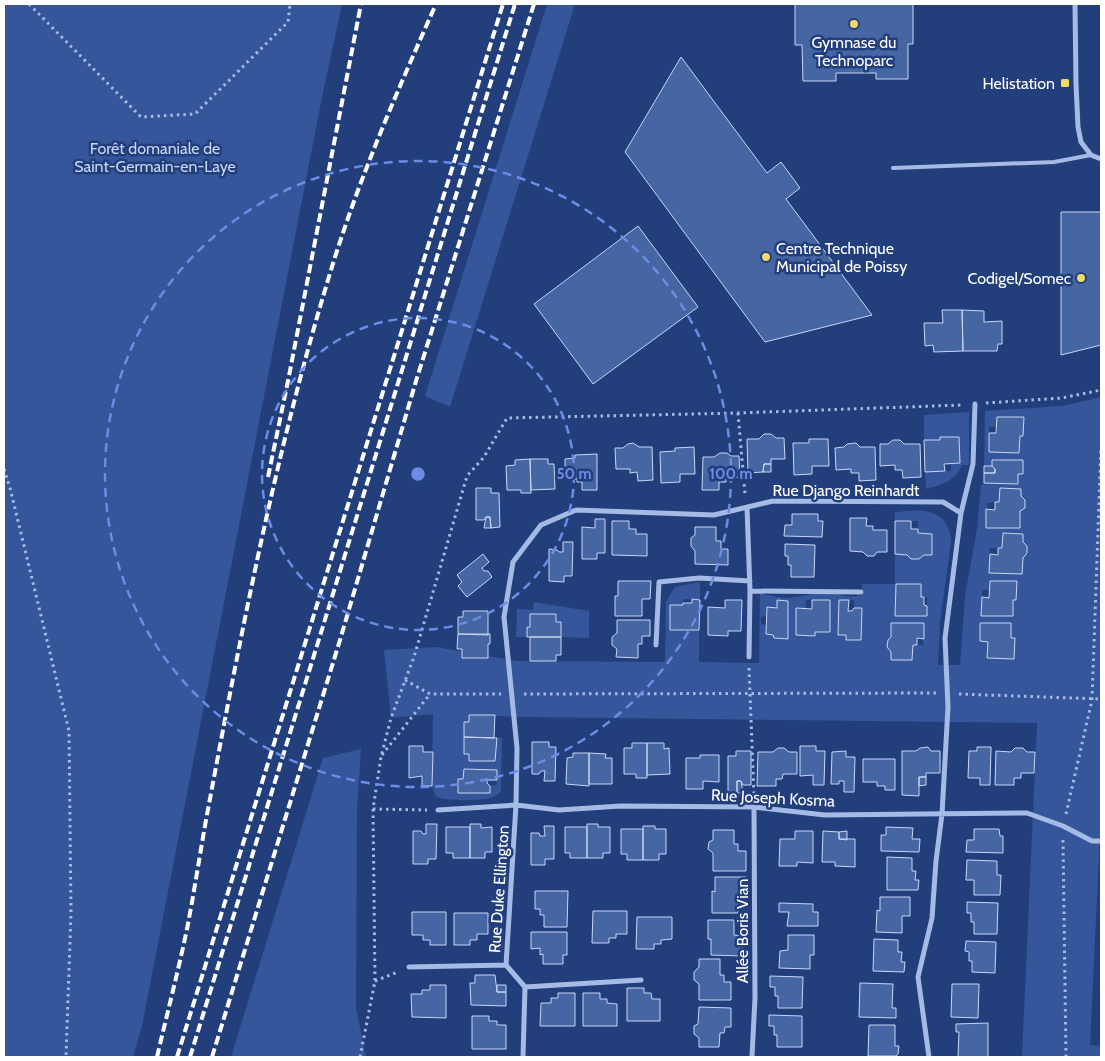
<svg xmlns="http://www.w3.org/2000/svg" width="1105" height="1061" font-family="Cabin,sans-serif">
  <rect width="100%" height="100%" fill="#223f7c"/>
  <path fill="#35569a" fill-rule="evenodd" d="M4,4H342L322,97L142,1026L133,1057H4Z
    M547,4H575L450,407L425,396Z
    M1101,397V815L1090,1045L1101,1046V1057H1022L1037,723L525,717L469,715V722H464V754H469V761H494L497,738H502L501,792C497,794 494,797 490,798C482,801 444,801 437,797C434,794 433,790 432,786L433,714L391,718L384,650L436,647L517,661L665,662L666,602L675,587L700,582V600L683,599V605L670,630H699V662L759,663L760,593C768,595 778,598 787,598C800,597 813,593 827,593C840,593 846,599 862,595V584H895V554L907,555L911,559H919L924,555H932L918,533V521H895V512L920,510L933,513L943,519L950,532L951,542L940,623L938,665H960L965,596L977,529L981,485L984,483L1017,484L1018,474H1023V460H993L992,466H984L985,411L1062,406ZM1024,418L1023,436H1020L1019,453L989,452V427H997ZM1021,496L1025,500V508L1020,511V528H986L987,503L999,502ZM1003,533L1023,534V542L1027,546V553L1023,558L1022,574L989,573L990,548H1002ZM990,581H1017L1016,600L982,616V590H989ZM896,584H921V597H927V616H895ZM778,600L788,601V638H774L773,635L766,634V625L761,624V617L766,616L767,608H777ZM806,600L830,601L814,636L796,635V609H806ZM854,600V608L862,609L861,640L846,635H838L839,601ZM892,623H924L923,645H913L912,660H891V652L887,647L888,640L891,637ZM980,623H1011V638L1015,639L1014,658H987L988,642L980,641ZM464,769L496,770L497,785L490,786V793H458V779H463Z
    M969,412V465H962C956,481 941,485 926,489L925,472L951,471V464L959,463V437H941L940,440H924V415Z
    M534,602L589,611V638L561,637V622L530,615V627H527V637H516L517,609L533,610Z
    M361,749L357,811L356,1008L366,1057H231L323,758Z"/>
  <path fill="#4665a3" stroke="#c8d7f5" d="M795,4H913V44H908V79H876V73H836V81H803L802,45H795Z
    M681,57L767,173L781,162L800,188L786,199L872,315L765,342L625,152Z
    M1061,212H1101V345L1061,355Z
    M638,226L698,307L593,384L534,304Z
    M942,310H962L963,351L934,352L933,345L925,346L924,323H943Z
    M962,310L984,311V322L1002,321V344H998L997,351H963Z
    M997,417H1024L1023,436H1020L1019,453L989,452V433H996Z
    M764,434H771L776,438H784L785,459H771V464H764L763,472L748,473L747,439H759Z
    M940,437H959L960,463L944,464L945,471L925,472L924,440H940Z
    M809,439H828L829,466H812V474L794,475L793,443H809Z
    M893,440H900L904,444H920L921,477L903,478L902,470H895V465L880,466V444H888Z
    M633,443L639,447H652L653,480L638,481L637,472L630,473V469H616L615,448H623L628,444Z
    M856,443L860,447H875L876,480L859,481V473H851V469L836,470L835,448L844,447L847,444Z
    M694,447L695,474H680V482L661,483L660,452L675,451V448Z
    M720,453H727L731,456H739L740,477L726,478V482H719V490H702L703,457H714Z
    M597,454V490H582V482H577V479H565V459L575,458V455Z
    M530,459L531,493H521V490H507L506,466L515,465V460Z
    M530,459H548V464H554L555,489L531,490Z
    M992,460H1023V474H1018V484L984,483V473H995V469L992,466Z
    M764,464H771V472H763Z
    M984,466H992L995,469V473H984Z
    M476,488H491V493H499L500,527L491,528L490,517H486L484,520H476Z
    M1000,488L1021,489V496L1025,500V508L1020,511V528H986V509L995,510V502H999Z
    M792,514H818V521H823L822,537L784,536L785,525H792Z
    M486,517H490L491,528H484Z
    M850,518H867L866,526H873V530H887V552H877L874,556H867L863,552L850,551Z
    M595,519H605V553H597V559H582V527L595,528Z
    M612,521H629V529H636V534H647V556L612,555Z
    M895,521H911V529H918V533L932,534V555H924L919,559H911L907,555L895,554Z
    M695,527H716V541H721V549H728V565L695,564V551L691,546V538L695,535Z
    M1003,533L1023,534V542L1027,546V553L1023,558L1022,574L989,573L990,554L998,555V548H1002Z
    M563,542H573L572,576H564V582L549,581V549L557,550L559,552H563Z
    M785,544L815,545L814,577H791V565H788V556H785Z
    M483,554L489,562L482,568L484,571H488L492,577L467,597L458,586L462,582L457,575Z
    M618,581H651L650,599H642V616H615V596H618Z
    M990,581H1017L1016,600H1013V616H981L982,597L989,598Z
    M896,584H921V597H924V605L927,606V616H895Z
    M692,599L700,600L699,630H670V605H683V603H692Z
    M725,600H742L741,631H728V636L708,635V607L725,608Z
    M777,600L788,601V639L774,638L773,635L766,634L767,607L777,608Z
    M812,600H830V632H815V636L796,635V608L812,609Z
    M839,600H849L848,611H852L854,608H862L861,640H846V635H838Z
    M463,611H488V635L458,634V617H463Z
    M530,614H556V622H561V637H527V627H530Z
    M617,620H650V636H642V644H638V658L616,657L617,649L612,645V637L617,633Z
    M891,623H924V639L917,638V645H913L912,660H891V652L887,647L888,640L891,637Z
    M980,623H1011V638H1015L1014,659L987,658L988,642L980,641Z
    M458,634H490V644H488V658H462V649H457Z
    M530,637H561V655H556V661H530Z
    M469,715H495L494,738L464,737V722H469Z
    M464,737L497,738L495,761H469V754H464Z
    M532,742H549V747H556L555,781H544L545,771H541L539,774H532Z
    M632,743H647V778H636V774H624V748H632Z
    M647,743H664V749L669,748L670,774L647,775Z
    M409,746H423V752H433L432,786H422V776L409,778Z
    M800,746H816V751H825L824,785H813V775L800,776Z
    M928,747L931,751H940V773H926V777H919V796L902,795V751H916L920,748Z
    M977,747H991L990,785H980V778H968L969,751H977Z
    M778,748H784L789,752H797V774H783L782,779H776V786H757L758,752H773Z
    M1015,748H1023L1027,752H1035L1034,773H1021V778H1014V785H995L996,751L1011,752Z
    M736,751H751V785H743L741,781H737V793H728V756H736Z
    M846,751V757H855L854,792H844V781H839V784H831L832,752Z
    M573,753H589V786L566,784L567,758L573,757Z
    M589,753L606,754L605,758H612V784H589Z
    M700,755H719V782L703,781V789H686V758H700Z
    M863,759H895V790H885V786H877V782H863Z
    M464,769L497,770V780H487V783L490,786V793H458V779H463Z
    M919,777H926V785L919,786Z
    M737,781H741L743,793H737Z
    M426,824H437L436,859H428V864H413V831H421L423,834H426Z
    M470,824H481V828L492,827V852H485V858H470Z
    M587,824H598V827H610V853H603V858H587Z
    M544,826H554V859H545V865H531V833H539L540,836H545Z
    M643,826H655V829H666V854H659V860H643Z
    M446,827H470V858H453V853H446Z
    M565,827H587V858H570V853H565Z
    M886,827L913,828L912,839H920L919,852L881,851V835H886Z
    M621,829H643V860H627V854H621Z
    M974,829H999L1000,836H1003V853L966,852L967,840H974Z
    M713,830H734V844H738V851H746V871H713V853L708,849L709,842L713,840Z
    M795,831H813V863L797,862V866H779L780,839H795Z
    M823,831L839,832V839H855V867L835,866V862H822Z
    M847,831V840L839,839V832Z
    M887,857L912,858V871H916L915,880H919L918,890H887Z
    M967,860L997,861V875H1001L1000,895H974V880H966Z
    M715,877H746V894H738V913H712V891L715,892Z
    M535,891H568L567,927H544V915H540V909H535Z
    M880,897H910V916H902V933L876,932L877,910L880,911Z
    M967,902L998,903L997,934H974V922H971V913H967Z
    M779,903L813,904V912H818V926H787L789,912H779Z
    M593,911H627V934H616V938H609V943H592Z
    M412,912H446V945H430V940H423V935H412Z
    M454,913H488V934H477V940H470V945H454Z
    M637,917H672V939L661,940V944H654V949H636Z
    M708,920H734V935L743,936L742,956L711,955V939H708Z
    M531,932H567V955H563V964H543V954L540,955V948L531,949Z
    M788,935H814V955H810V969L779,968L780,951L788,950Z
    M874,939L898,940V952H902L901,962H905L904,972L873,971Z
    M966,941L996,942L995,973L972,972V961H969V952L965,951Z
    M699,959H720V975H724V982H731V1000H699V984L694,980V972L699,967Z
    M475,975H495L497,992H506V1006L471,1005L470,983H475Z
    M770,976L803,977L802,1008H778V996H775V987H770Z
    M860,983L893,984L892,1008H896V1018L859,1017Z
    M952,984H979L978,1018L951,1017Z
    M430,985H446V1018L412,1017L411,994H422V990H430Z
    M497,985H506V992H497Z
    M627,988H644V993H651L652,999H660V1021H627Z
    M558,993H575V1026H540L541,1003H551V998H558Z
    M583,993H600V999H607V1003L617,1004V1026H583Z
    M699,1007L731,1008V1027H725L724,1033H720L719,1047H699V1038L694,1034V1026L698,1024Z
    M769,1015L802,1016V1047H777V1035H774V1026H769Z
    M472,1016H489V1021H497V1025H506V1049H472Z
    M988,1023V1057H958L959,1032H956V1024Z
    M869,1025H895V1046H899L898,1054L896,1056H868Z"/>
  <g fill="none" stroke-linecap="round" stroke-linejoin="round">
    <path stroke="#a5bbe6" stroke-width="3" stroke-dasharray="2.5 4" stroke-linecap="butt" d="M29,4L141,117L195,114L288,22L290,4
      M986,403L1062,398L1101,390
      M738,413L745,494
      M4,469L10,488L69,731L71,913L66,1057
      M749,668L754,796
      M405,680L430,694H501
      M524,694L936,693
      M959,694L1101,699
      M382,755L430,694
      M373,809L427,810
      M1066,814L1092,700L1101,446
      M1063,840L1066,1057
      M375,981L398,972
      M360,1057L375,981L373,809L381,757L391,718L414,657L467,476L484,457L507,418L738,413L962,405"/>
    <path stroke="#a5bbe6" stroke-width="4" d="M893,168L1054,162L1091,155"/>
    <path stroke="#a5bbe6" stroke-width="5" d="M1075,4L1076,84L1078,127L1081,142L1091,155L1101,159
      M747,507L750,591L861,592
      M961,513L973,464L975,404
      M656,645L659,582L699,578L750,581
      M749,657L750,591
      M438,810L516,805L559,810L621,806L754,807L825,815L1027,813L1063,826L1092,841H1101
      M409,967L506,965
      M525,987L641,980
      M752,1056L755,998L754,807
      M523,1057L525,987L506,965L516,805L517,748L504,617L513,562L541,525L576,510L714,515L773,501L943,502L961,513L945,638L948,707L942,814L936,861L932,918L918,977L929,1057"/>
    <path stroke="#fff" stroke-width="4" stroke-dasharray="9 4" stroke-linecap="butt" d="M268,477L288,381L361,4
      M157,1057C167,1014 178,972 187,929C195,888 201,846 209,804C242,628 276,452 328,280C356,185 396,94 436,4
      M177,1057L503,4
      M190,1057L515,4
      M212,1057L340,640L416,381L534,4"/>
  </g>
  <g fill="none" stroke="#6c8ce6" stroke-width="2.5" stroke-dasharray="9 6">
    <circle cx="418" cy="474" r="156"/>
    <circle cx="418" cy="474" r="313"/>
  </g>
  <g fill="#f1da68" stroke="#223f7c" stroke-width="2">
    <circle cx="854" cy="24" r="5"/>
    <rect x="1060" y="78" width="10" height="10" rx="2.5"/>
    <circle cx="766" cy="257" r="5"/>
    <circle cx="1081" cy="278" r="5"/>
  </g>
  <g text-anchor="middle" dominant-baseline="central" stroke-width="5" stroke-linejoin="round" paint-order="stroke">
    <g font-size="16" fill="#fff" stroke="#223f7c" text-anchor="end">
      <text x="854" y="42" text-anchor="middle">Gymnase du<tspan x="854" dy="18">Technoparc</tspan></text>
      <text x="1055" y="83">Helistation</text>
      <text x="776" y="248" text-anchor="start">Centre Technique<tspan x="776" dy="18">Municipal de Poissy</tspan></text>
      <text x="1071" y="278">Codigel/Somec</text>
    </g>
    <g font-size="16" fill="#c8d7f5" stroke="#223f7c">
      <text x="155" y="148">Forêt domaniale de<tspan x="155" dy="18">Saint-Germain-en-Laye</tspan></text>
    </g>
    <g font-size="16" fill="#fff" stroke="#223f7c">
      <text x="846" y="490">Rue Django Reinhardt</text>
      <text transform="translate(773 798) rotate(3)">Rue Joseph Kosma</text>
      <text transform="translate(499 889) rotate(-86)">Rue Duke Ellington</text>
      <text transform="translate(742 931) rotate(-90)">Allée Boris Vian</text>
    </g>
  </g>
  <circle cx="418" cy="474" r="8" fill="#6c8ce6" stroke="#223f7c" stroke-width="2.5"/>
  <g font-size="15" text-anchor="middle" font-weight="bold" fill="#6c8ce6" stroke="#223f7c" stroke-width="5" stroke-linejoin="round" paint-order="stroke">
    <text x="574" y="479">50 m</text>
    <text x="731" y="479">100 m</text>
  </g>
  <rect width="1105" height="1061" fill="none" stroke="#ffffff" stroke-width="10"/>
</svg>
